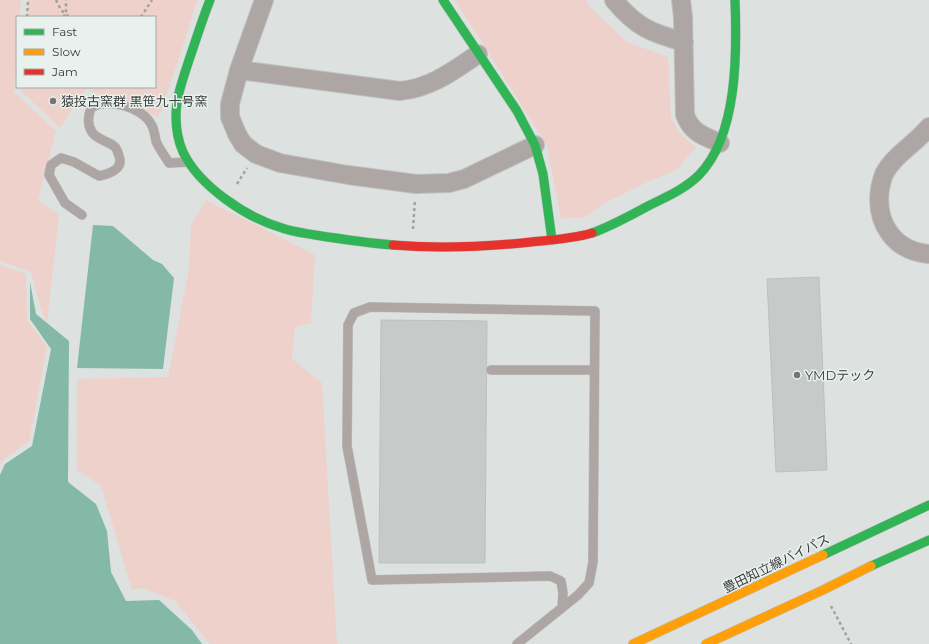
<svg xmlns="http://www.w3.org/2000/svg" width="929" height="644" font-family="Montserrat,'Noto Sans JP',sans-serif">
  <rect width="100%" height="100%" fill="#dde2e0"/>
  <path fill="#eed1cb" d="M0,0H21L19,17H17V43L14,92L56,131L38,200L59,215L47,323L41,309L31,272L0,261Z
    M27,0H197L187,34L159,117L86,89L60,128L20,90L21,87H155V17H26Z
    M455,0H586L590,7L627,42L668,57L671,118L681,134L696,148L676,170L652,180L605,203L586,217L561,219L547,145Z
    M206,200L315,255L311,323L295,327L292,359L322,383L337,644H210L175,601L142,588L132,590L101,486L77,470V379L168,377L189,269L191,225Z
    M0,265L26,274L27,320L47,347L29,442L3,460L0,466Z"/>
  <path fill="#84b9a7" d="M93,225L113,226L153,260L162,264L174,278L163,369L77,368Z
    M30,282L36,314L69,341L68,482L96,504L107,531L111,572L126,601L159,600L192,630L202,644H0V475L5,464L32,446L51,349L30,319Z"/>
  <path fill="#c6cac9" stroke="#bdc0bf" d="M819,277L827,470L776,472L767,279Z
    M381,320L487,321L485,563H379Z"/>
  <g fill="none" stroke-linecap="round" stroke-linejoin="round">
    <g stroke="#bdc0bf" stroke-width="10">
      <path id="lane" d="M82,215L65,203L49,175L51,165L61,158L74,162L99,176C109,174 124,169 119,156C118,153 117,149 115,147C109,141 97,140 92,132C87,124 88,117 91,108C106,97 142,107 151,124C154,128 155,136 156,141C159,149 165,156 169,163L188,162
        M491,370H594
        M517,644L578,595L589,583L593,562L595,311L370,307L354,313L348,325L347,446L372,580L550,576L561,581L563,593L562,608"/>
    </g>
    <g stroke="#bdc0bf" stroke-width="20">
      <path id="street" d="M264,0L239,70L230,104V117L237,134L243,144L256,154L280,163L348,175L416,184L449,183L464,179L535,145
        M614,0C636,27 651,33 684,42
        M681,0L683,17L685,115C692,133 703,136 720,143
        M239,70L400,91C431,88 453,71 478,54
        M929,127C915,144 894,155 884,174C882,179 881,184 880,189C875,223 894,251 929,254"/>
    </g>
    <g stroke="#bdc0bf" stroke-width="10">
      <path id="fast" d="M210,0C202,20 196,40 189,60C183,79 176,97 176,116C176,128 178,141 183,152C199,186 247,218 282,228C293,232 304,233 315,235C341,239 367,243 393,245
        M443,0L517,111L535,145L543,174L552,240
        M592,233C612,226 631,215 650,205C666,197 685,189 699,175C738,135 737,52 735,0
        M823,555L929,505
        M871,566L929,540"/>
    </g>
    <g stroke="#bdc0bf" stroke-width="10">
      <path id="slow" d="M633,644L823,555
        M706,644L823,590L871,566"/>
    </g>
    <g stroke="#bdc0bf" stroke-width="10">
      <path id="jam" d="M393,245C439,249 485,247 531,242C551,240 572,239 592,233"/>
    </g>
    <path stroke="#a4a09f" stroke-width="2.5" stroke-dasharray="3 3" stroke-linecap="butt" d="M56,0L61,10L69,17
      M27,17L28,2L30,0
      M63,17L66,14V0
      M141,17L152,0
      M237,184L247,168
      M413,229L415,200
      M831,606L851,644"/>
    <use href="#lane" stroke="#ada6a4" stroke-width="9"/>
    <use href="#street" stroke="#ada6a4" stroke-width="18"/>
    <use href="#fast" stroke="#30b455" stroke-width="9"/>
    <use href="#slow" stroke="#ff9f0a" stroke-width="9"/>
    <use href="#jam" stroke="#e5322d" stroke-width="9"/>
  </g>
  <g fill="#727675" stroke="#e8f1ed" stroke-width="1.5">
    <circle cx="53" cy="101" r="4"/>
    <circle cx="797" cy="375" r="4"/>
  </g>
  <g text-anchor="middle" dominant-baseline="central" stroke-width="3" stroke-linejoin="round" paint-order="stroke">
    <g font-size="13" fill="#393c3b" stroke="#e8f1ed" text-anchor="start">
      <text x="61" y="101">猿投古窯群 黒笹九十号窯</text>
      <text x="805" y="375">YMDテック</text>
    </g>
    <g font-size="13" fill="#393c3b" stroke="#e8f1ed">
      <text transform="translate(776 563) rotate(-26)">豊田知立線バイパス</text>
    </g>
  </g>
  <rect x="16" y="16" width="140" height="72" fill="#e8f1ed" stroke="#a2a9a6"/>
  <rect x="24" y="29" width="20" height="6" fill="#30b455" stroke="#a2a9a6"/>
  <text x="52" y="36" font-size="12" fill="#393c3b">Fast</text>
  <rect x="24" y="49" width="20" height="6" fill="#ff9f0a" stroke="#a2a9a6"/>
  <text x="52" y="56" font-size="12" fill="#393c3b">Slow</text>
  <rect x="24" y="69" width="20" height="6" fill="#e5322d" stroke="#a2a9a6"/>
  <text x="52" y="76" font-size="12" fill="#393c3b">Jam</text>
</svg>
